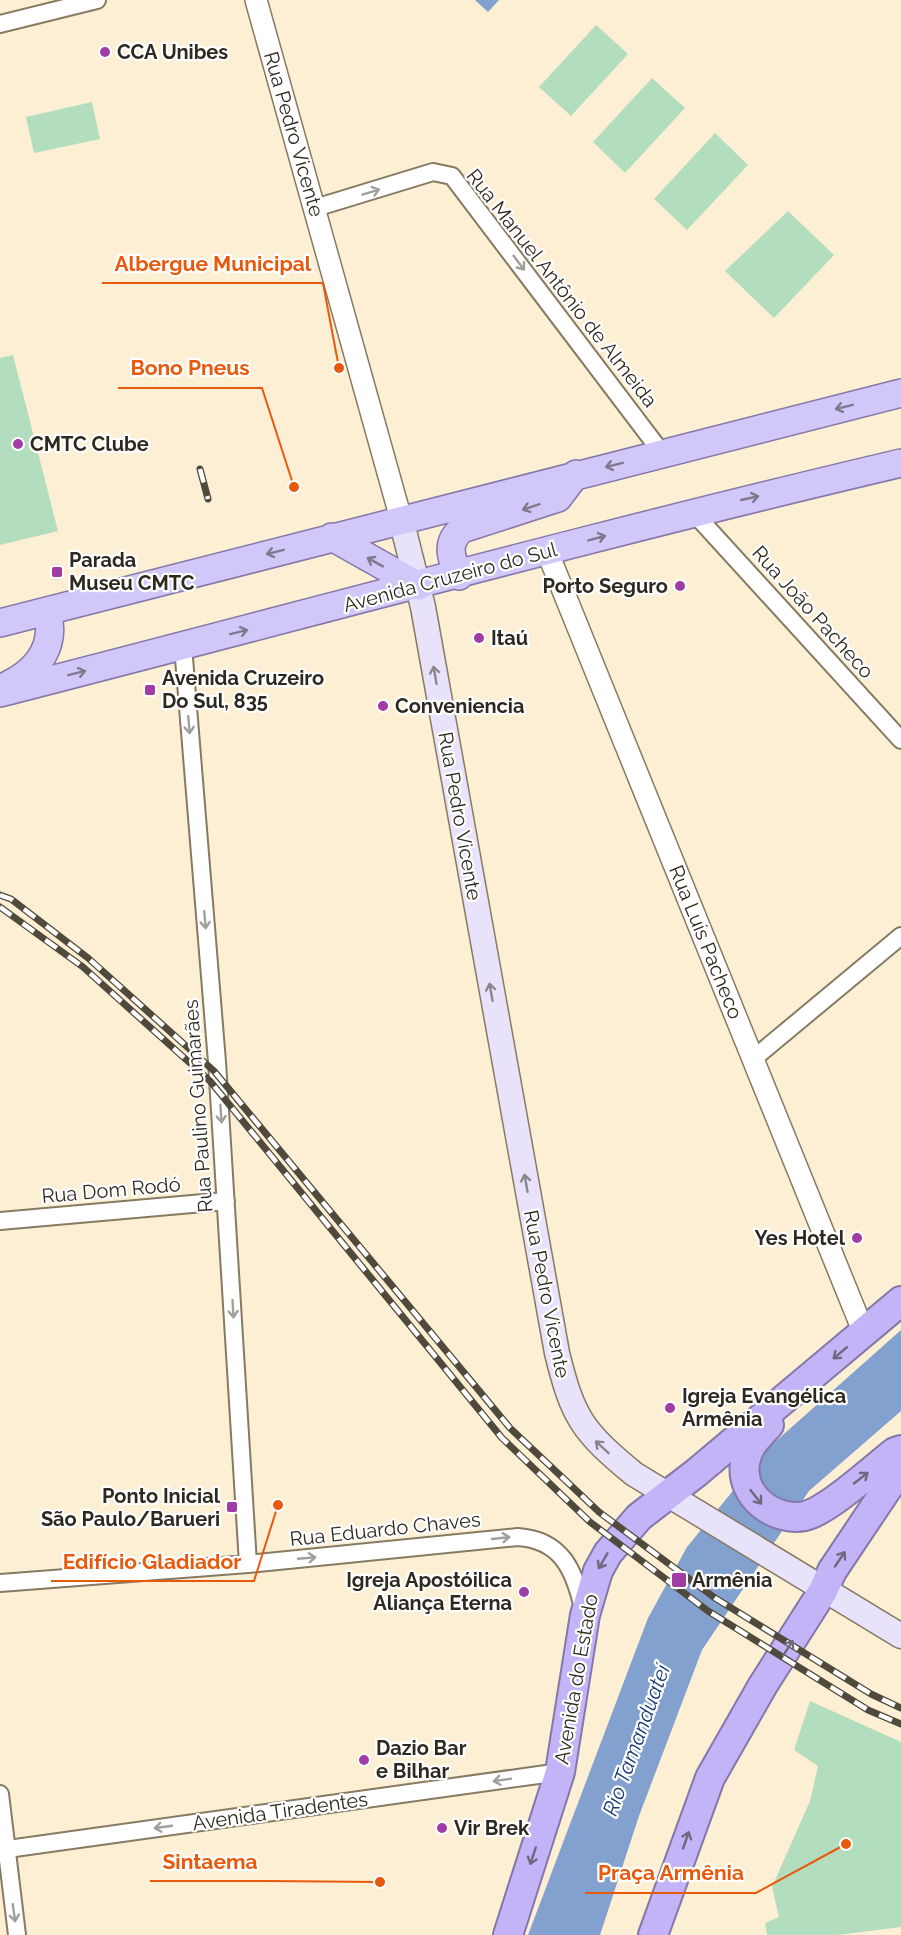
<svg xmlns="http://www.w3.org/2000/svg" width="901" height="1935" font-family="Raleway,sans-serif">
  <rect width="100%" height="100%" fill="#fdefd4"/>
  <path fill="#b2ddbf" d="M596,25L628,54L571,116L539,87Z
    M652,78L685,108L625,173L593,142Z
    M92,102L100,139L34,153L26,117Z
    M715,133L748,165L687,230L654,199Z
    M788,211L834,255L774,318L725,271Z
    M13,355L58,531L0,545V358Z
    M810,1701L901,1742V1927L838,1935H767L765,1923L779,1917L772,1887L810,1801L818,1766L794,1750Z"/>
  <path fill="#83a1cf" d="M475,0H499L488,12Z
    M901,1330V1411L809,1491L702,1650L639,1816L600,1935H528L648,1618L687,1547L767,1449Z"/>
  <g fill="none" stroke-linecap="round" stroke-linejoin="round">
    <g stroke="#877a62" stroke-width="20">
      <path id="minor" d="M0,24L97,0
        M315,208L433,172L452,176L662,453
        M693,512L901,740
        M183,646L217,1062L248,1564
        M753,1059L901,936
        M0,1221L226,1201
        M0,1583L248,1564L518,1537C561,1540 574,1569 583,1608
        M0,1794L17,1935
        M0,1850L560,1772"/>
    </g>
    <g stroke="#877a62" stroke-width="24">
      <path id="tertiary" d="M256,0L401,519
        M547,551L864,1333"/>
    </g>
    <g stroke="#877a62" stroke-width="27">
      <path id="secondary" d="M401,519L423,607L557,1353C573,1418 582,1431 634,1474L901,1636"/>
    </g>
    <g stroke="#8477a9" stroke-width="30">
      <path id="primary" d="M332,537L419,586
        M459,576C451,558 445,543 462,529L558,498L576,474
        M0,623L901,393
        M8,685C38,670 57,646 47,611
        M0,693C300,616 599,534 901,463"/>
    </g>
    <g stroke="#8477a9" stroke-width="32">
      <path id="trunk" d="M769,1425C758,1437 747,1447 745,1463C740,1496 774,1522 805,1516C829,1510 874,1468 895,1452L901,1450
        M508,1935L560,1772L585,1615L598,1571L608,1553L639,1517L696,1473L901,1301
        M653,1935L710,1778L763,1685L823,1591L832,1571L901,1468"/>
    </g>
    <use href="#minor" stroke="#fff" stroke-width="16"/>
    <use href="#tertiary" stroke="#fff" stroke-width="21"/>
    <use href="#secondary" stroke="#e8e3fb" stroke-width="24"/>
    <use href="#primary" stroke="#d1c7f8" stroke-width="27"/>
    <use href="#trunk" stroke="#c2b4f6" stroke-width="28"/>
    <g stroke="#504a3d" stroke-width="7">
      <path id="rail" d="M200,469L208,499
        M0,895L11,899L88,958L214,1071L510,1428L599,1512L715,1598L871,1694L901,1708
        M0,907L83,967L210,1081L502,1438L590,1522L708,1611L868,1710L901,1724"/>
    </g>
    <use href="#rail" stroke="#fff" stroke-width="4.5" stroke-dasharray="14" stroke-linecap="butt"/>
  </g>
  <defs><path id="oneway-shaft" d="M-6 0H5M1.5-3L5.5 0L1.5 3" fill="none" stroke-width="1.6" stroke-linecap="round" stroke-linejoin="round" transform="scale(1.5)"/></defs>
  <g stroke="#a19f9a">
    <use href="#oneway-shaft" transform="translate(371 192) rotate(-17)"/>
    <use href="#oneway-shaft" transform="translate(519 263) rotate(53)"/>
    <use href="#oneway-shaft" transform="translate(189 725) rotate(85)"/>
    <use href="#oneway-shaft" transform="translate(205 920) rotate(85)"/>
    <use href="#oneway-shaft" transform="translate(221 1114) rotate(86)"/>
    <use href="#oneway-shaft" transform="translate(233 1309) rotate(87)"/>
    <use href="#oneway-shaft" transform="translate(501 1538) rotate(-6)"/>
    <use href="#oneway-shaft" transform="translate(307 1558) rotate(-5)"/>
    <use href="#oneway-shaft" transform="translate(502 1780) rotate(172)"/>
    <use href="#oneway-shaft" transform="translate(163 1827) rotate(172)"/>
    <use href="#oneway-shaft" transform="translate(14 1913) rotate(82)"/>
  </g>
  <g stroke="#80788c">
    <use href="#oneway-shaft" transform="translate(844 407) rotate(166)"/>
    <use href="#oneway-shaft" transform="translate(614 465) rotate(166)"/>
    <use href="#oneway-shaft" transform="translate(750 498) rotate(-13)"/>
    <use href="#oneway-shaft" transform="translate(531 507) rotate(162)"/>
    <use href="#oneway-shaft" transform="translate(597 538) rotate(-15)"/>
    <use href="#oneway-shaft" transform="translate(275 552) rotate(166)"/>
    <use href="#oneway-shaft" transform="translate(375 562) rotate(-151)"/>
    <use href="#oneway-shaft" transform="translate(239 632) rotate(-14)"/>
    <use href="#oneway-shaft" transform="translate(77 673) rotate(-14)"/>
  </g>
  <g stroke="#8b868d">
    <use href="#oneway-shaft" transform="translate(435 675) rotate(-100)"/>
    <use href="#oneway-shaft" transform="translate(491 992) rotate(-100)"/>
    <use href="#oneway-shaft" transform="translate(526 1183) rotate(-100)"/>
    <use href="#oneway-shaft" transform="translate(602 1447) rotate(-137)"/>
  </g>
  <g stroke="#716880">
    <use href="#oneway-shaft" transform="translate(840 1353) rotate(140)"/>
    <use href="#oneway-shaft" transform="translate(861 1478) rotate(-38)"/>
    <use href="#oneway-shaft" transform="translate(756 1497) rotate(52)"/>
    <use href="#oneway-shaft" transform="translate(840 1559) rotate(-56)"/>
    <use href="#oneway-shaft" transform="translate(603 1561) rotate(120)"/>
    <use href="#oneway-shaft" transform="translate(788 1648) rotate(-57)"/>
    <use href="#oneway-shaft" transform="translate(686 1840) rotate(-71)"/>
    <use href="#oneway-shaft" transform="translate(533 1856) rotate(108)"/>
  </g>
  <g fill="#9f3da4" stroke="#fff" stroke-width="2">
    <circle cx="105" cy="52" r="6"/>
    <circle cx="18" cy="444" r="6"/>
    <rect x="51" y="566" width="12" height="12" rx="3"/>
    <circle cx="680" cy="586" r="6"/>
    <circle cx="479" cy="638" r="6"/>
    <rect x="144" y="684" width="12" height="12" rx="3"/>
    <circle cx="383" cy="706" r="6"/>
    <circle cx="857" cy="1238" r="6"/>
    <circle cx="670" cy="1408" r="6"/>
    <rect x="226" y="1501" width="12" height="12" rx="3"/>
    <rect x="671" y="1572" width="16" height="16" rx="3"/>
    <circle cx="524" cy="1592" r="6"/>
    <circle cx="364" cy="1760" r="6"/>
    <circle cx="442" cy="1828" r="6"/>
  </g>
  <g text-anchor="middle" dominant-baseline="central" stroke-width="4.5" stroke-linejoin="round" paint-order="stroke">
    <g font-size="20" font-weight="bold" fill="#2e291f" stroke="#fff" text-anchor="start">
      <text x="117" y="52">CCA Unibes</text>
      <text x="30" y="444">CMTC Clube</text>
      <text x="69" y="560">Parada<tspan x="69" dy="23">Museu CMTC</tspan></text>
      <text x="668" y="586" text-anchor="end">Porto Seguro</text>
      <text x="491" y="638">Itaú</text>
      <text x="162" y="678">Avenida Cruzeiro<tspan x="162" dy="23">Do Sul, 835</tspan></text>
      <text x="395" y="706">Conveniencia</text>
      <text x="845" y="1238" text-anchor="end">Yes Hotel</text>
      <text x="682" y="1396">Igreja Evangélica<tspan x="682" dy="23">Armênia</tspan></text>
      <text x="220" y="1496" text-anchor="end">Ponto Inicial<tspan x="220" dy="23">São Paulo/Barueri</tspan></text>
      <text x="512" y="1580" text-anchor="end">Igreja Apostóilica<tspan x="512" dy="23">Aliança Eterna</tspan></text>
      <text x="692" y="1580">Armênia</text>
      <text x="376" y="1748">Dazio Bar<tspan x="376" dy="23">e Bilhar</tspan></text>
      <text x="454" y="1828">Vir Brek</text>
    </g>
    <g font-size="20" fill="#2e291f" stroke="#fff">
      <text transform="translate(294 134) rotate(74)">Rua Pedro Vicente</text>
      <text transform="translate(562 288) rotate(52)">Rua Manuel Antônio de Almeida</text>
      <text transform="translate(450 577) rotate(-15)">Avenida Cruzeiro do Sul</text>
      <text transform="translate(813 612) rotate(48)">Rua João Pacheco</text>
      <text transform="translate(460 816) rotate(80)">Rua Pedro Vicente</text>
      <text transform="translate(706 942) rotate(68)">Rua Luís Pacheco</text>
      <text transform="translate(198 1106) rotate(-94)">Rua Paulino Guimarães</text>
      <text transform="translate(111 1190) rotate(-5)">Rua Dom Rodó</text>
      <text transform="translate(547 1294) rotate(79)">Rua Pedro Vicente</text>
      <text transform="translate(385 1529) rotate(-6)">Rua Eduardo Chaves</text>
      <text transform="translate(576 1679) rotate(-80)">Avenida do Estado</text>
      <text transform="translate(280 1811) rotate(-8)">Avenida Tiradentes</text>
    </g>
    <g font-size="21" font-style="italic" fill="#173a73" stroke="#fff">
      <text transform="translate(636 1740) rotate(-70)">Rio Tamanduateí</text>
    </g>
  </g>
  <path fill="none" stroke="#e8590c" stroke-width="2" d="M339 368L323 283H102M294 487L262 388H118M278 1505L254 1581H51M380 1882L269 1881H150M846 1844L756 1893H585"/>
  <g fill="#e8590c" stroke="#fff" stroke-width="2">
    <circle cx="339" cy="368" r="6"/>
    <circle cx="294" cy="487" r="6"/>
    <circle cx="278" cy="1505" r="6"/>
    <circle cx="380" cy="1882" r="6"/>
    <circle cx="846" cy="1844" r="6"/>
  </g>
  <g font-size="21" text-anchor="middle" font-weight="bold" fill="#e8590c" stroke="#fff" stroke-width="4.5" stroke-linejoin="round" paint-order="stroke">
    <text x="213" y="271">Albergue Municipal</text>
    <text x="190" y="375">Bono Pneus</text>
    <text x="152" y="1569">Edifício Gladiador</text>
    <text x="210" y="1869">Sintaema</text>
    <text x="671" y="1880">Praça Armênia</text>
  </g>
</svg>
